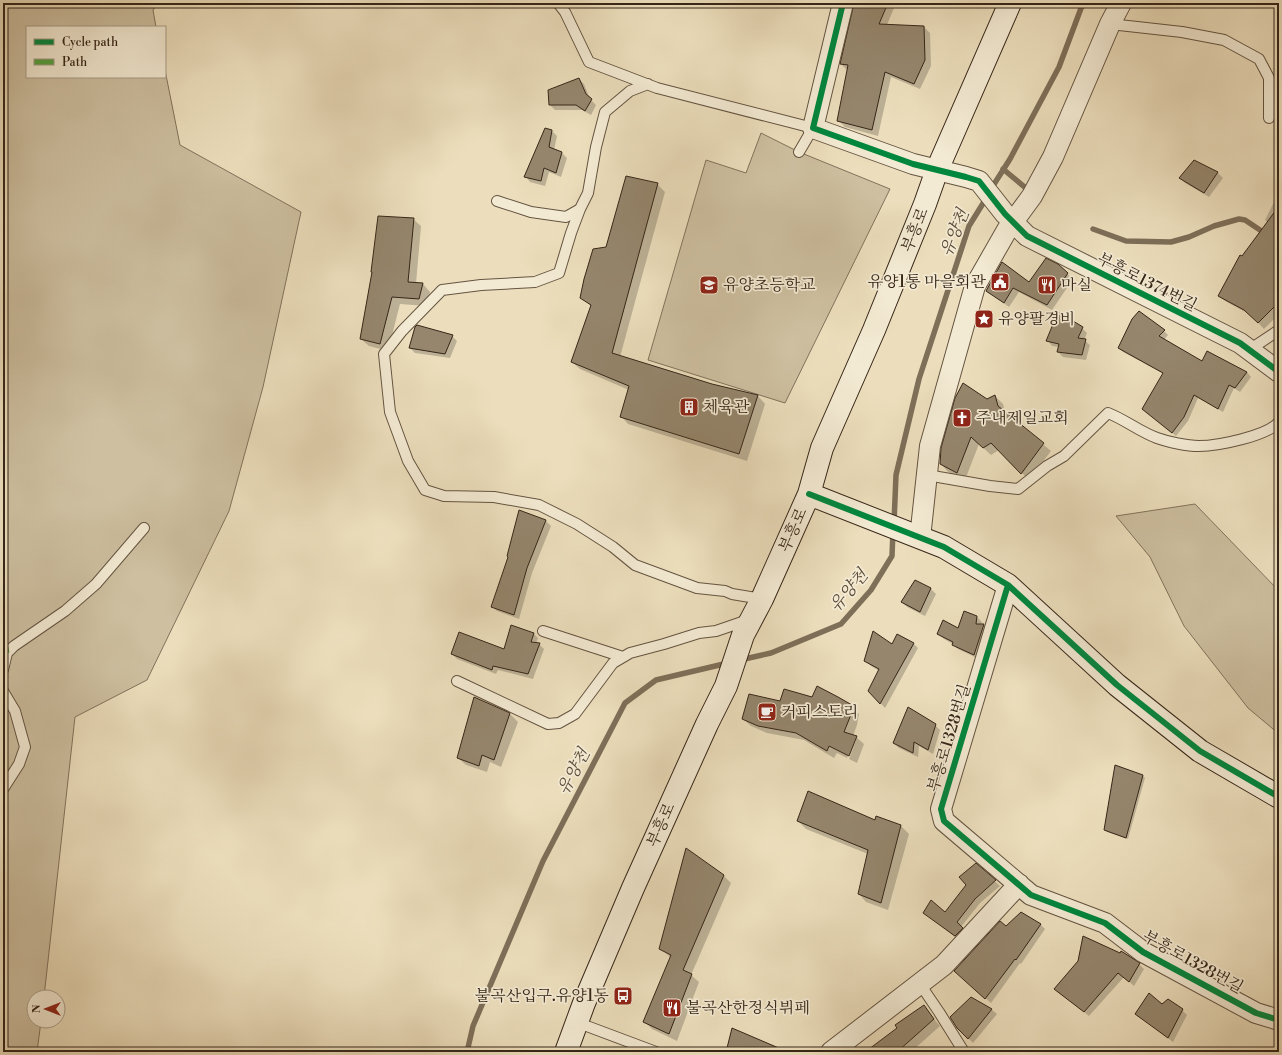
<svg xmlns="http://www.w3.org/2000/svg" width="1282" height="1055" font-family="'Libre Bodoni','Noto Serif KR',serif">
  <rect width="100%" height="100%" fill="#ecdebc"/>
  <filter id="stains"><feTurbulence type="fractalNoise" baseFrequency=".005" numOctaves="4"/><feColorMatrix values="0 0 0 0 .2 0 0 0 0 .09 0 0 0 0 .02 0 0 0 .5 -.17"/></filter>
  <radialGradient id="worn" r=".72"><stop offset=".6" stop-color="#630" stop-opacity="0"/><stop offset="1" stop-color="#630" stop-opacity=".3"/></radialGradient>
  <path fill="#cdbfa0" stroke="#82725c" d="M3,3H158L153,10L156,27H27V77H165V70L180,145L301,212L263,387L229,511L147,680L75,717L44,997H34V1021H41L37,1052H3Z
    M761,133L799,152L890,189L785,403L648,360L706,160L746,173Z
    M1195,504L1279,591V734L1248,708L1184,626L1150,557L1116,516Z"/>
  <path fill="#0003" d="M855,3H896L887,25L924,27L930,33L931,66L920,89L891,77L878,136L845,127L839,121L848,71L841,64Z
    M579,79L584,84L590,99L596,105L591,115L582,110H555L550,105Z
    M545,129L552,131L557,136L554,150L562,153L567,158L561,177L549,172L545,186L530,182L526,177Z
    M1194,161L1218,173L1223,178L1209,197L1185,183L1180,178Z
    M657,184L665,192L620,357L711,385L758,396L765,404L747,461L628,424L621,416L629,390L580,369L572,362L592,307L581,297L607,248Z
    M1278,194L1279,195V314L1264,329L1251,315L1225,301L1219,296L1242,257L1268,223L1265,220Z
    M379,217L413,219L421,226L416,284H423L430,292L427,306L400,304L388,351L369,346L361,339L373,274L372,272Z
    M1057,265L1073,279L1052,310L1019,292L1009,307L987,291L1029,284Z
    M1082,328L1087,333L1084,340L1090,345L1086,360L1063,357L1058,352L1059,347L1052,346L1048,341Z
    M1164,331L1168,335L1164,340L1203,362L1247,372L1251,377L1240,392L1234,388L1223,412L1198,398L1188,421L1176,436L1143,409L1164,374L1123,352L1119,348Z
    M452,336L457,341L450,358L415,353L410,348Z
    M995,396L1003,404L1005,412L1051,451L1029,480L999,450L991,455L979,444L965,480L948,472L941,464L987,400Z
    M520,511L546,521L551,526L532,573L519,619L497,611L492,607L509,557Z
    M915,581L931,589L936,594L925,616L907,607L902,602Z
    M977,617L982,622L981,625H984L989,630L979,659L958,649L953,644L944,639L939,634L958,629Z
    M533,633L538,638L536,644H539L544,649L533,679L498,670L496,674L457,659L452,654L504,650Z
    M913,643L918,648L885,708L869,691L879,671L871,666L866,661L892,645Z
    M475,698L510,714L518,722L501,767L490,762L487,772L466,765L458,758Z
    M812,698L851,706L859,714L857,725L853,736L856,737L864,744L857,763L849,759L856,740H854L847,758L837,753L834,758L804,740L767,733L751,726L743,719L781,702Z
    M935,725L940,730L933,754L919,746L918,757L899,748L894,743Z
    M1143,776L1145,778L1128,839L1107,832L1105,830Z
    M876,818L901,826L909,834L888,910L866,902L859,894L868,854L806,829L798,821H876Z
    M686,850L724,876L731,883L691,975L699,982L677,1041L652,1029L644,1021L671,958L660,948Z
    M976,865L1000,886L980,903L961,927L967,933L960,941L924,913H945L967,885Z
    M1040,924L1045,929L1021,964L1020,963L991,1003L960,976L1006,928Z
    M1139,964L1144,969L1134,986L1124,977L1089,1016L1055,989Z
    M971,998L992,1010L997,1014L973,1043L958,1028Z
    M1162,1005L1182,1010L1187,1015L1173,1042L1136,1014Z
    M923,1006L940,1026L911,1052H866L898,1028Z
    M858,1047L863,1052H851Z"/>
  <g fill="none" stroke-linecap="round" stroke-linejoin="round">
    <path stroke="#7e6f59" stroke-width="5.5" d="M1003,169L1027,189
      M991,189L1010,159L1059,67L1083,3
      M1093,229L1126,241L1171,242L1189,237L1214,226L1239,219L1245,220L1266,234
      M894,523L896,475L919,379L969,226L987,197
      M740,660L771,653L841,624L871,590L892,556L893,531
      M467,1052L473,1026L543,861L625,703L656,680L728,663"/>
  </g>
  <path fill="#95866d" stroke="#362618" d="M854,3H888L879,24L924,26L925,60L914,84L885,72L872,130L837,121L848,65L840,64Z
    M579,78L586,94L592,99L585,111L576,105H549L548,90Z
    M545,128L552,130L549,147L562,152L556,173L544,168L541,181L524,177Z
    M1194,160L1218,172L1204,193L1179,178Z
    M626,176L658,183L612,353L712,384L758,395L739,454L620,417L629,386L571,362L591,305L580,298L584,279L593,249L606,247Z
    M1279,206V302L1258,323L1244,310L1218,296L1240,255L1242,256Z
    M378,216L414,218L408,282L423,283L419,299L392,297L380,344L360,339L372,272H371Z
    M1046,258L1058,264L1068,273L1047,305L1013,288L1004,303L986,291L1002,262L1029,282Z
    M1139,311L1165,330L1159,336L1202,361L1207,351L1247,372L1235,388L1229,385L1218,409L1194,395L1184,417L1172,433L1142,409L1163,373L1118,348L1132,319Z
    M1058,312L1083,327L1078,338L1086,339L1082,355L1057,352L1059,344L1046,341Z
    M417,325L453,335L445,354L409,348L415,327Z
    M963,383L987,399L995,395L998,406L1044,443L1021,474L991,443L983,448L971,437L957,473L940,464L941,448L955,398Z
    M519,510L546,520L527,568L514,615L491,607L508,557L507,556Z
    M915,580L931,588L920,612L901,602Z
    M964,611L977,616L976,624H984L974,655L952,645L953,642L937,634L943,620L958,628Z
    M511,625L534,633L531,642L540,643L528,674L493,666L492,670L451,654L459,632L504,649Z
    M873,631L892,644L897,634L914,643L880,704L868,691L879,669L864,661Z
    M817,686L838,697L852,705L850,717L844,732L857,736L849,756L829,746L827,751L796,733L758,726L742,719L749,694L780,701L784,689L812,697Z
    M474,697L510,713L494,760L482,755L479,766L457,758Z
    M908,707L936,724L928,750L914,742L913,753L893,743Z
    M1115,765L1143,775L1126,838L1104,830Z
    M808,791L875,820L876,816L901,825L881,903L858,894L868,850L797,821Z
    M686,848L724,875L683,970L692,974L669,1034L643,1022L671,955L659,949Z
    M976,863L996,880L975,899L957,922L963,928L955,936L923,913L931,900L945,912L966,885L959,877Z
    M1021,912L1041,924L1016,960L1015,959L985,999L954,971L1000,921L1006,926Z
    M1083,936L1120,953L1121,951L1140,963L1129,982L1118,973L1084,1012L1054,989L1078,961Z
    M1149,993L1162,1004L1168,999L1183,1009L1168,1038L1135,1014Z
    M971,997L992,1009L968,1039L957,1028L950,1017Z
    M924,1005L934,1019L897,1052H865L897,1028L895,1025Z
    M732,1028L788,1052H726Z"/>
  <g fill="none" stroke-linecap="round" stroke-linejoin="round">
    <g stroke="#645441" stroke-width="12">
      <path id="lane" d="M558,3L565,12L589,62L657,88L813,128L799,152
        M1110,24L1182,32L1224,40L1259,59L1269,78V118
        M648,84L630,91L605,112L596,147L588,193L580,209L571,233L559,273L535,282L481,285L442,290L402,331L384,354L390,412L408,461L425,490L444,496L494,497L539,505L577,524L613,547L635,565L697,588L725,591L732,594L762,599
        M497,201L531,212L566,217L580,209
        M1249,350L1279,330
        M927,475L990,486L1018,489L1047,466L1064,456L1108,413C1124,419 1140,432 1157,438C1168,442 1187,446 1199,446C1218,446 1267,436 1279,422
        M543,631L623,657
        M3,670L7,653L14,646L65,611L96,584L144,528
        M457,681L548,724L559,723L575,714L613,663L630,653L664,644L699,633L716,631L748,620
        M3,691L15,711L25,747L19,764L3,789
        M920,984L939,1012L964,1052
        M576,1022L656,1052"/>
    </g>
    <g stroke="#645441" stroke-width="22">
      <path id="street" d="M843,3L813,128L913,164L966,177L979,181L1005,214L1027,236L1240,343L1279,372
        M920,538L930,446L975,286L1007,230L1032,196L1053,157L1110,24L1121,3
        M1008,585L941,809L944,821L1031,895L1105,923L1143,952L1256,1013L1279,1020
        M831,1052L944,965L1019,884"/>
    </g>
    <g stroke="#362618" stroke-width="24">
      <path id="secondary" d="M809,494L944,547L1008,585L1117,685L1200,751L1279,797
        M566,1052L584,1003L633,888L707,724L726,686L743,635L762,599L809,494L822,448L874,330L925,204L937,170L1010,3"/>
    </g>
    <use href="#lane" stroke="#f3ead3" stroke-width="10"/>
    <use href="#street" stroke="#f3ead3" stroke-width="20"/>
    <use href="#secondary" stroke="#f3ead3" stroke-width="22"/>
    <path stroke="#53a340" stroke-width="5" stroke-dasharray="10 5" stroke-linecap="butt" d="M3,632L7,653"/>
    <g stroke="#f3ead3" stroke-width="8">
      <path id="cycleway" d="M843,3L813,128L913,164L966,177L979,181L1005,214L1027,236L1240,343L1279,372
        M809,494L944,547L1008,585L1117,685L1200,751L1279,797
        M1008,585L941,809L944,821L1031,895L1105,923L1143,952L1256,1013L1279,1020"/>
    </g>
    <use href="#cycleway" stroke="#00873e" stroke-width="6"/>
  </g>
  <defs>
    <g id="civic-square" transform="scale(1)"><rect x="-9" y="-9" width="18" height="18" rx="4" fill="#8f2418" stroke="#f3ead3"/><path d="M-.6-6.5H3V-4.5H.6V-3L4-1V1h2V6H-6V1h2V-1L-.6-3ZM-1.2 2.5V6h2.4V2.5Z" fill="#fff"/></g>
    <g id="school-square" transform="scale(1)"><rect x="-9" y="-9" width="18" height="18" rx="4" fill="#8f2418" stroke="#f3ead3"/><path d="M0-5L7-2L0 1L-7-2ZM-4 1L0 2.5L4 1V4Q0 6-4 4Z" fill="#fff"/></g>
    <g id="restaurant-square" transform="scale(1)"><rect x="-9" y="-9" width="18" height="18" rx="4" fill="#8f2418" stroke="#f3ead3"/><path d="M-5-6h1v4h1v-4h1v4h1v-4h1v5L-1.5 .5V6h-2V.5L-5-1ZM5-6V6H3V1.5H1.5Q1.5-4 5-6Z" fill="#fff"/></g>
    <g id="sight-square" transform="scale(1)"><rect x="-9" y="-9" width="18" height="18" rx="4" fill="#8f2418" stroke="#f3ead3"/><path d="M0-6L1.8-2.2L6-1.7L2.9 1.2L3.7 5.4L0 3.3L-3.7 5.4L-2.9 1.2L-6-1.7L-1.8-2.2Z" fill="#fff"/></g>
    <g id="building-square" transform="scale(1)"><rect x="-9" y="-9" width="18" height="18" rx="4" fill="#8f2418" stroke="#f3ead3"/><path d="M-4-6H4V6H1V3H-1V6H-4ZM-2.5-4.3h1.7v1.8h-1.7ZM.8-4.3h1.7v1.8H.8ZM-2.5-1h1.7V.8h-1.7ZM.8-1h1.7V.8H.8Z" fill="#fff"/></g>
    <g id="church-square" transform="scale(1)"><rect x="-9" y="-9" width="18" height="18" rx="4" fill="#8f2418" stroke="#f3ead3"/><path d="M-1.2-6h2.4v3.5h3.3v2.4h-3.3V6h-2.4V-.1h-3.3v-2.4h3.3Z" fill="#fff"/></g>
    <g id="cafe-square" transform="scale(1)"><rect x="-9" y="-9" width="18" height="18" rx="4" fill="#8f2418" stroke="#f3ead3"/><path d="M-5.5-4.5H6V0H3Q3 3.5 0 3.5H-2.5Q-5.5 3.5-5.5 0ZM3-3.2v2h1.7v-2ZM-6 4.5H4V6H-6Z" fill="#fff"/></g>
    <g id="bus-square" transform="scale(1)"><rect x="-9" y="-9" width="18" height="18" rx="4" fill="#8f2418" stroke="#f3ead3"/><path d="M-5-6H5V4H4V6H2V4H-2V6H-4V4H-5ZM-3.5-4V0h7V-4ZM-3.5 1.2v1.5H-2V1.2ZM2 1.2v1.5H3.5V1.2Z" fill="#fff"/></g>
  </defs>
  <g fill-rule="evenodd">
    <use href="#civic-square" x="1000" y="282"/>
    <use href="#school-square" x="709" y="285"/>
    <use href="#restaurant-square" x="1047" y="285"/>
    <use href="#sight-square" x="984" y="319"/>
    <use href="#building-square" x="689" y="407"/>
    <use href="#church-square" x="962" y="418"/>
    <use href="#cafe-square" x="767" y="712"/>
    <use href="#bus-square" x="623" y="996"/>
    <use href="#restaurant-square" x="672" y="1008"/>
  </g>
  <g text-anchor="middle" dominant-baseline="central" stroke-width="3.5" stroke-linejoin="round" paint-order="stroke">
    <g font-size="16" fill="#362618" stroke="#f3ead3">
      <text transform="translate(915 230) rotate(-68)">부흥로</text>
      <text transform="translate(1147 282) rotate(27)">부흥로1374번길</text>
      <text transform="translate(793 530) rotate(-66)">부흥로</text>
      <text transform="translate(949 738) rotate(-73)">부흥로1328번길</text>
      <text transform="translate(661 825) rotate(-66)">부흥로</text>
      <text transform="translate(1193 962) rotate(29)">부흥로1328번길</text>
    </g>
    <g font-size="16" fill="#362618" stroke="#f3ead3" text-anchor="start">
      <text x="986" y="282" text-anchor="end">유양1통 마을회관</text>
      <text x="723" y="285">유양초등학교</text>
      <text x="1061" y="285">마실</text>
      <text x="998" y="319">유양팔경비</text>
      <text x="703" y="407">체육관</text>
      <text x="976" y="418">주내제일교회</text>
      <text x="781" y="712">커피스토리</text>
      <text x="609" y="996" text-anchor="end">불곡산입구.유양1동</text>
      <text x="686" y="1008">불곡산한정식뷔페</text>
    </g>
    <g font-size="17" font-style="italic" fill="#5a4a38" stroke="#f3ead3">
      <text transform="translate(955 233) rotate(-68)">유양천</text>
      <text transform="translate(849 591) rotate(-50)">유양천</text>
      <text transform="translate(574 772) rotate(-62)">유양천</text>
    </g>
  </g>
  <rect width="1282" height="1055" fill="none" stroke="#ecdebc" stroke-width="16"/>
  <rect x="4" y="4" width="1274" height="1047" fill="none" stroke="#362618" stroke-width="2"/>
  <rect x="8" y="8" width="1266" height="1039" fill="none" stroke="#362618"/>
  <rect x="26" y="26" width="140" height="52" fill="#f3ead3" stroke="#a79c88"/>
  <rect x="34" y="39" width="20" height="6" fill="#00873e" stroke="#a79c88"/>
  <text x="62" y="46" font-size="12" fill="#362618">Cycle path</text>
  <rect x="34" y="59" width="20" height="6" fill="#53a340" stroke="#a79c88"/>
  <text x="62" y="66" font-size="12" fill="#362618">Path</text>
  <g transform="translate(46 1009) rotate(270)"><circle r="19" fill="#f3ead3" stroke="#a79c88"/>
  <path d="M0-3L7 15L0 10L-7 15Z" fill="#8f2418"/>
  <text y="-6" font-size="11" font-weight="bold" text-anchor="middle" fill="#362618">N</text>
  </g>
  <rect width="100%" height="100%" filter="url(#stains)"/>
  <rect width="100%" height="100%" fill="url(#worn)"/>
</svg>
